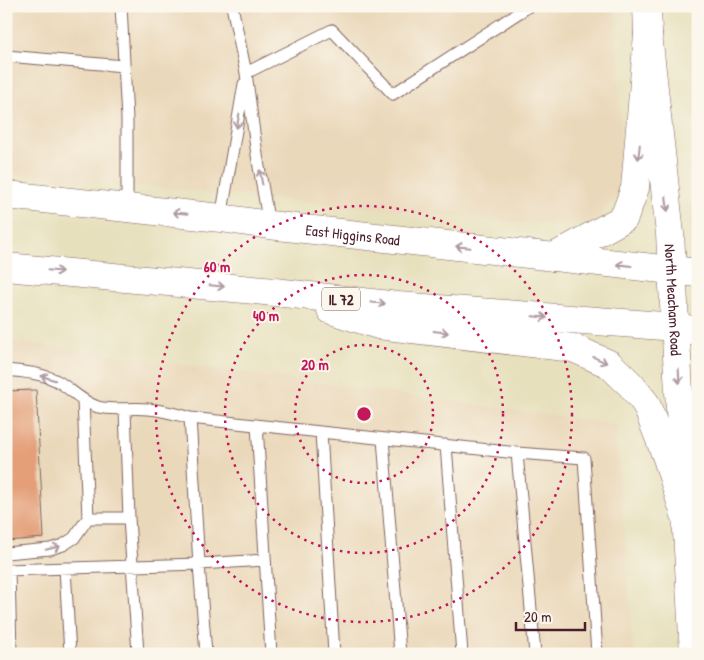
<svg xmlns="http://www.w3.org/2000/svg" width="704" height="660" font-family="'Patrick Hand',sans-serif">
  <rect width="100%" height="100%" fill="#fbf7ec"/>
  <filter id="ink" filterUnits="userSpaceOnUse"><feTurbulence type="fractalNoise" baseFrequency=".02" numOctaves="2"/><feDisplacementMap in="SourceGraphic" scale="10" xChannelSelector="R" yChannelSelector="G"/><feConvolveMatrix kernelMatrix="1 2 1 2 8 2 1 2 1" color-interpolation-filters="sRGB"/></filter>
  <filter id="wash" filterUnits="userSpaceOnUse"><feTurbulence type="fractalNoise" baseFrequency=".0096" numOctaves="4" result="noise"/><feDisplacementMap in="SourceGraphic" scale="20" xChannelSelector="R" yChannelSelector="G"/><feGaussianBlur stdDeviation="1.12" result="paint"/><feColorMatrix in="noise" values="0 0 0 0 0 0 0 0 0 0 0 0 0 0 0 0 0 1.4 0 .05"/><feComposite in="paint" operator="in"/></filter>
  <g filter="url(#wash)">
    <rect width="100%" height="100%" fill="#e7e0bd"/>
    <path fill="#ead8ba" d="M6,6H615L624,187L594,222L536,224L6,173Z
      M6,340L615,424L634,654H6Z"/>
    <g id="blocks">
      <path fill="#e49f78" d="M36,390L44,538L6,541V391Z"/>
    </g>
  </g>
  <g filter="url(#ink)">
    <use href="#blocks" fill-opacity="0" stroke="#81635e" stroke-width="1"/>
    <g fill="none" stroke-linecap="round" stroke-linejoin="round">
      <g stroke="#81635e" stroke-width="13">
        <path id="lane" d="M121,6L127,119V208
          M232,6L246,73L257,155L269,225
          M6,56L124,66
          M246,73L332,30L393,94L529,6
          M221,218L244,84
          M6,370C24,372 44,373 59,382C72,390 82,402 98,407C115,411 132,407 148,409C163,410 176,414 190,418
          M125,410L129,518
          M257,425L271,654
          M321,432L334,654
          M383,439L400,654
          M446,445L462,654
          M517,453L584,458L597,654
          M88,518H129L138,654
          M6,553L50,549L63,545L74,538L88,518L83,400
          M265,560L199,564L190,418L517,453L535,654
          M65,568L70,654
          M6,570L199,564L206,654
          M9,570L11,654"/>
      </g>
      <g stroke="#81635e" stroke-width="29">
        <g id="secondary">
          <path id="s1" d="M647,6L648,34L670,234L694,654"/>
        </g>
      </g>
      <g stroke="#81635e" stroke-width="29">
        <g id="primary">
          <path id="s2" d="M6,195L221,218L269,225L698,273"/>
          <path d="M554,257L624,218L635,188L648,34"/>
          <path d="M6,267L275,292L398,306L676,327L698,331"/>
          <path d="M331,310L378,325L573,348L609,364L630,384L646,404L667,458L687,521"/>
        </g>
      </g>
      <use href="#lane" stroke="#fff" stroke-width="11"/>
      <use href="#secondary" stroke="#fff" stroke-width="28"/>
      <use href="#primary" stroke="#fff" stroke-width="28"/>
    </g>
    <defs><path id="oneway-shaft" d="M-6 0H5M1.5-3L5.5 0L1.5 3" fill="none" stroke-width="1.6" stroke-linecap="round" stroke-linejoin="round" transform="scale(1.25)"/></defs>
    <g stroke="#ae9aa0">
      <use href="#oneway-shaft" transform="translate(238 121) rotate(100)"/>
      <use href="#oneway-shaft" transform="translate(639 152) rotate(96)"/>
      <use href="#oneway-shaft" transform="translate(261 177) rotate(-100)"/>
      <use href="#oneway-shaft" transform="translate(667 204) rotate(84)"/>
      <use href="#oneway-shaft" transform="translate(180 213) rotate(-174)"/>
      <use href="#oneway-shaft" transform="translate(463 247) rotate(-174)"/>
      <use href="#oneway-shaft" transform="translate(624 265) rotate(-173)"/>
      <use href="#oneway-shaft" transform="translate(55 271) rotate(5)"/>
      <use href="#oneway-shaft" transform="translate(217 286) rotate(5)"/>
      <use href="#oneway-shaft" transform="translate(378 303) rotate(6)"/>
      <use href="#oneway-shaft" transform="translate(540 317) rotate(5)"/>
      <use href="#oneway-shaft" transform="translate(441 332) rotate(7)"/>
      <use href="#oneway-shaft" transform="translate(600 360) rotate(24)"/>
      <use href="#oneway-shaft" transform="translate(679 376) rotate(87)"/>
      <use href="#oneway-shaft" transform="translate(48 378) rotate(-163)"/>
      <use href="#oneway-shaft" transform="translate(53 548) rotate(-13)"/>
    </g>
  </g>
  <g fill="none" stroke="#c2185b" stroke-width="2.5" stroke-dasharray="2.5 5">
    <circle cx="364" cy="414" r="69"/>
    <circle cx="364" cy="414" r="139"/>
    <circle cx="364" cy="414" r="208"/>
  </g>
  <g text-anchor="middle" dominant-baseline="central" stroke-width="4" stroke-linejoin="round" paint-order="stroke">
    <rect fill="#fbf7ec" stroke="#7f6065" stroke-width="1" x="322" y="287.5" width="38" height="23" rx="4"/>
    <g font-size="14" font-weight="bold" fill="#4a1f2b">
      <text x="341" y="299">IL 72</text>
    </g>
    <g font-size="15" fill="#4a1f2b" stroke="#fbf7ec">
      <text stroke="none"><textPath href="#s2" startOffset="349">East Higgins Road</textPath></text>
      <text stroke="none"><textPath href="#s1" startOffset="295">North Meacham Road</textPath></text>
    </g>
  </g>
  <circle cx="364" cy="414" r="8" fill="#c2185b" stroke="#fbf7ec" stroke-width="2.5"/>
  <g font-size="15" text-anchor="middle" font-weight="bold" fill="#c2185b" stroke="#fbf7ec" stroke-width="4" stroke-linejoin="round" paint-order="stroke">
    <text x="217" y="272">60 m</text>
    <text x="266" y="321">40 m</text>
    <text x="315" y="370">20 m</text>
  </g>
  <rect width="704" height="660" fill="none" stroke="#fbf7ec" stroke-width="25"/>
  <path d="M516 622v8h69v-8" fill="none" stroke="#4a1f2b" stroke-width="2.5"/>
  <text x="524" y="622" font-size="15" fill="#4a1f2b" stroke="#fbf7ec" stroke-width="4" paint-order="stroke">20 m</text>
</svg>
